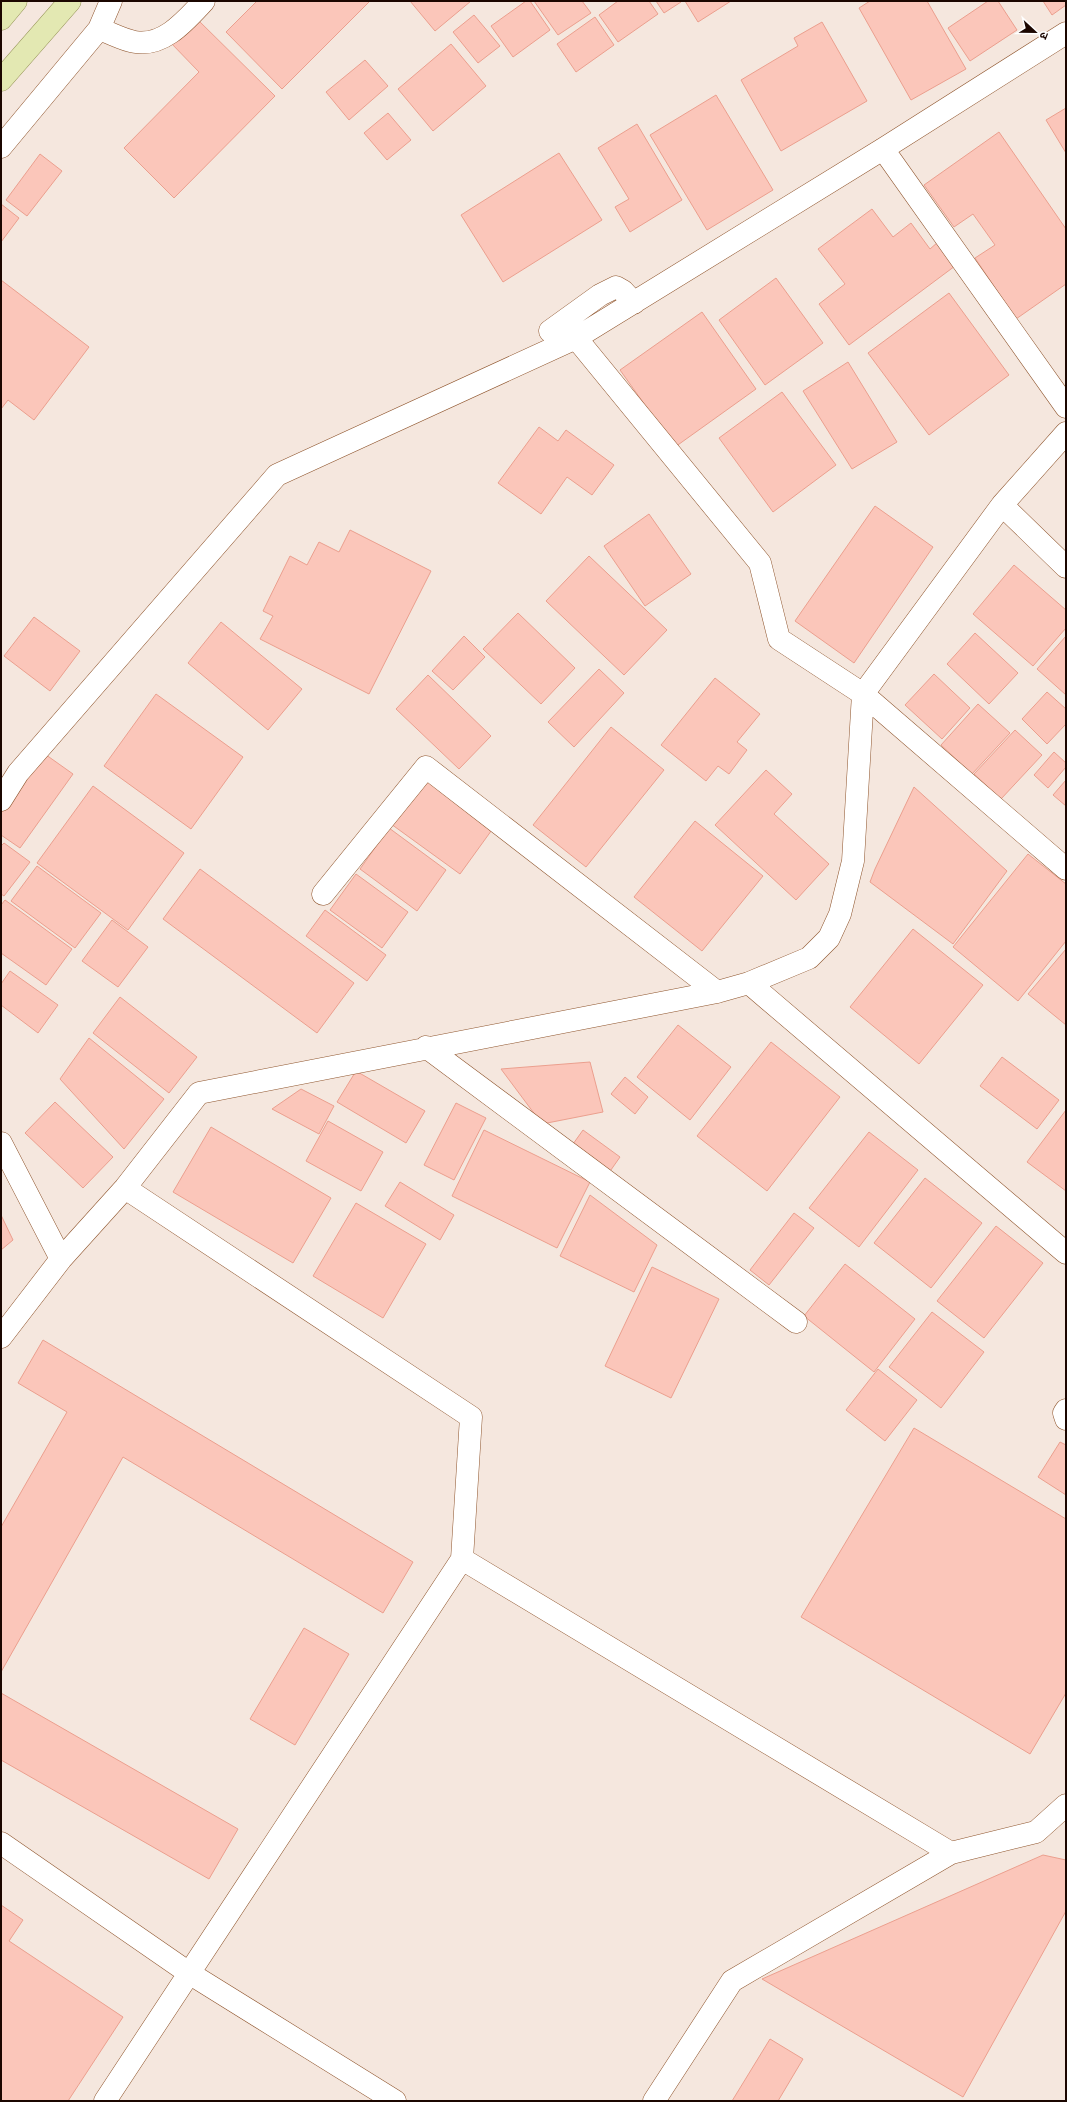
<svg xmlns="http://www.w3.org/2000/svg" width="1067" height="2102" font-family="Cabin,'Noto Sans Devanagari',sans-serif">
  <rect width="100%" height="100%" fill="#f5e7de"/>
  <path fill="#fbc6ba" stroke="#eb9f8e" d="M257,1H370L282,89L226,32Z
    M410,1H471L435,31Z
    M526,1H530L550,30L513,57L491,26Z
    M534,1H582L591,13L558,35Z
    M618,1H649L658,14L618,42L599,15Z
    M656,1H681V2L664,13Z
    M685,1H731L698,22Z
    M870,1H927L966,69L911,100L859,8Z
    M988,1H998L1017,30L970,61L948,28Z
    M1043,1H1066V5L1052,15Z
    M474,15L500,46L478,63L453,32Z
    M195,17L275,96L174,198L124,148L199,72L170,42Z
    M595,17L614,45L576,72L557,44Z
    M822,22L867,101L781,151L741,80L798,46L794,38Z
    M451,44L486,86L433,131L398,89Z
    M365,60L388,86L349,120L326,92Z
    M716,95L773,190L707,230L650,135Z
    M1066,108V153L1046,120Z
    M388,113L411,140L387,160L364,133Z
    M637,124L682,200L630,232L615,207L629,199L598,148Z
    M999,132L1066,229V284L1016,319L975,258L995,245L973,214L954,227L924,185Z
    M559,153L602,220L503,282L461,215Z
    M40,154L62,171L27,216L6,200Z
    M1,204L19,218L1,242Z
    M872,209L893,237L911,223L930,249L938,242L955,266L849,345L819,304L845,284L818,249Z
    M776,278L823,343L765,385L719,320Z
    M1,280L89,347L34,420L8,400L1,409Z
    M949,293L1009,375L929,435L868,353Z
    M702,312L756,389L675,447L620,370Z
    M848,362L897,442L852,469L803,391Z
    M782,392L836,465L773,512L719,438Z
    M539,427L558,441L566,430L614,465L592,495L567,477L541,514L498,483Z
    M875,506L933,547L854,663L795,621Z
    M649,514L691,574L645,606L604,546Z
    M350,530L431,571L369,694L260,639L273,616L263,611L290,556L307,565L319,542L339,552Z
    M589,556L667,630L624,675L546,601Z
    M1014,565L1066,610V628L1033,666L973,614Z
    M518,613L575,668L541,704L483,649Z
    M34,617L80,651L50,691L4,656Z
    M221,622L302,689L268,730L188,663Z
    M975,633L1018,673L989,704L947,664Z
    M464,636L485,657L453,690L432,671Z
    M1066,636V695L1037,669Z
    M599,669L624,693L574,747L548,722Z
    M934,674L970,708L942,739L905,705Z
    M428,675L491,736L459,769L396,709Z
    M715,678L760,714L737,742L747,750L729,774L718,766L706,781L661,745Z
    M1047,692L1066,709V724L1047,744L1022,719Z
    M156,694L243,757L191,829L104,766Z
    M978,704L1010,733L972,774L941,745Z
    M611,727L664,770L586,867L533,825Z
    M1015,730L1042,755L1001,799L974,774Z
    M42,752L73,774L20,848L1,835V809Z
    M1054,752L1066,763V767L1048,788L1034,775Z
    M766,770L792,794L774,814L829,864L796,900L715,825Z
    M426,776L494,827L460,874L391,824Z
    M1066,780V806L1053,795Z
    M93,786L184,853L128,930L37,863Z
    M914,787L1007,871L953,944L870,882L875,869Z
    M695,821L763,876L702,951L634,897Z
    M389,828L446,870L417,911L360,869Z
    M4,843L30,862L4,896L1,894V846Z
    M1028,854L1066,884V941L1018,1001L953,947Z
    M37,866L101,913L75,948L11,901Z
    M200,869L354,983L317,1033L163,919Z
    M356,874L408,912L382,948L330,910Z
    M5,900L72,949L46,985L1,953V905Z
    M325,910L386,955L367,981L306,936Z
    M112,920L148,947L118,987L82,961Z
    M913,929L983,985L919,1064L850,1007Z
    M1066,949V1025L1028,994Z
    M10,971L58,1005L38,1033L1,1005V984Z
    M120,997L197,1057L169,1093L93,1033Z
    M678,1025L731,1067L690,1120L637,1077Z
    M89,1038L164,1099L124,1149L60,1079Z
    M771,1042L840,1097L767,1191L697,1136Z
    M1002,1057L1059,1100L1037,1129L980,1086Z
    M590,1062L603,1112L542,1124L501,1069Z
    M356,1071L425,1111L406,1143L337,1102Z
    M625,1077L648,1097L635,1114L611,1094Z
    M301,1089L334,1106L319,1134L272,1109Z
    M55,1102L113,1157L83,1188L25,1133Z
    M456,1103L486,1118L454,1180L424,1165Z
    M1066,1110V1191L1027,1162Z
    M328,1121L383,1152L361,1191L306,1161Z
    M211,1127L331,1198L293,1263L173,1192Z
    M484,1130L590,1182L557,1248L452,1196Z
    M583,1130L620,1157L606,1177L568,1151Z
    M869,1132L918,1170L859,1247L809,1208Z
    M925,1178L982,1223L931,1288L874,1243Z
    M400,1182L454,1215L440,1240L385,1206Z
    M590,1195L657,1245L634,1292L560,1256Z
    M356,1203L426,1244L383,1318L313,1276Z
    M794,1213L814,1228L769,1285L750,1270Z
    M1,1215L13,1240L1,1250Z
    M996,1226L1043,1263L984,1338L937,1301Z
    M845,1264L915,1319L874,1372L804,1316Z
    M652,1267L719,1299L671,1398L605,1366Z
    M932,1312L984,1352L941,1408L889,1367Z
    M43,1340L413,1562L383,1613L123,1457L1,1672V1527L67,1412L18,1383Z
    M878,1369L917,1400L885,1441L846,1410Z
    M914,1428L1066,1519V1693L1030,1754L801,1617Z
    M1060,1442L1066,1445V1495L1038,1477Z
    M304,1628L349,1654L295,1745L250,1719Z
    M1,1693L238,1829L209,1879L1,1760Z
    M1043,1855L1066,1860V1911L963,2097L762,1979Z
    M1,1905L23,1920L9,1941L123,2017L68,2101H1Z
    M770,2039L803,2059L778,2101H732Z"/>
  <g fill="none" stroke-linecap="round" stroke-linejoin="round">
    <g stroke="#8f552d" stroke-width="23">
      <path id="minor" d="M99,29C111,33 123,40 135,42C164,47 186,20 204,1
        M1,147L99,29L111,1
        M883,149L1066,407
        M550,331L600,295L616,287L623,291L634,303
        M576,338L760,563L779,639L863,694L1066,869
        M1002,505L1066,567
        M1,800L18,773L277,475L576,338L883,149L1066,33
        M323,894L426,767L717,992
        M749,983L1066,1253
        M426,1047L796,1322
        M1,1143L61,1259
        M1,1337L61,1259L125,1188L199,1093L717,992L749,983L809,958L829,938L840,914L853,861L863,694L1002,505L1066,433
        M1066,1410L1064,1413L1066,1419
        M462,1559L951,1853
        M1,1843L189,1973L395,2101
        M105,2101L462,1559L471,1417L125,1188
        M654,2101L732,1981L951,1853L1036,1832L1066,1805"/>
    </g>
    <g stroke="#918f52" stroke-width="23">
      <path id="major" d="M1,19L16,1
        M1,80L70,1"/>
    </g>
    <use href="#minor" stroke="#fff" stroke-width="22"/>
    <use href="#major" stroke="#e3e8b2" stroke-width="22"/>
  </g>
  <rect width="1067" height="2102" fill="none" stroke="#1b0600" stroke-width="4"/>
  <g transform="translate(1035 32) rotate(112)" stroke="#ffffff" stroke-width="3" paint-order="stroke">
  <path d="M0-3L7 15L0 10L-7 15Z" fill="#1b0600"/>
  <text y="-6" font-size="11" font-weight="bold" text-anchor="middle" fill="#1b0600">उ</text>
  </g>
</svg>
